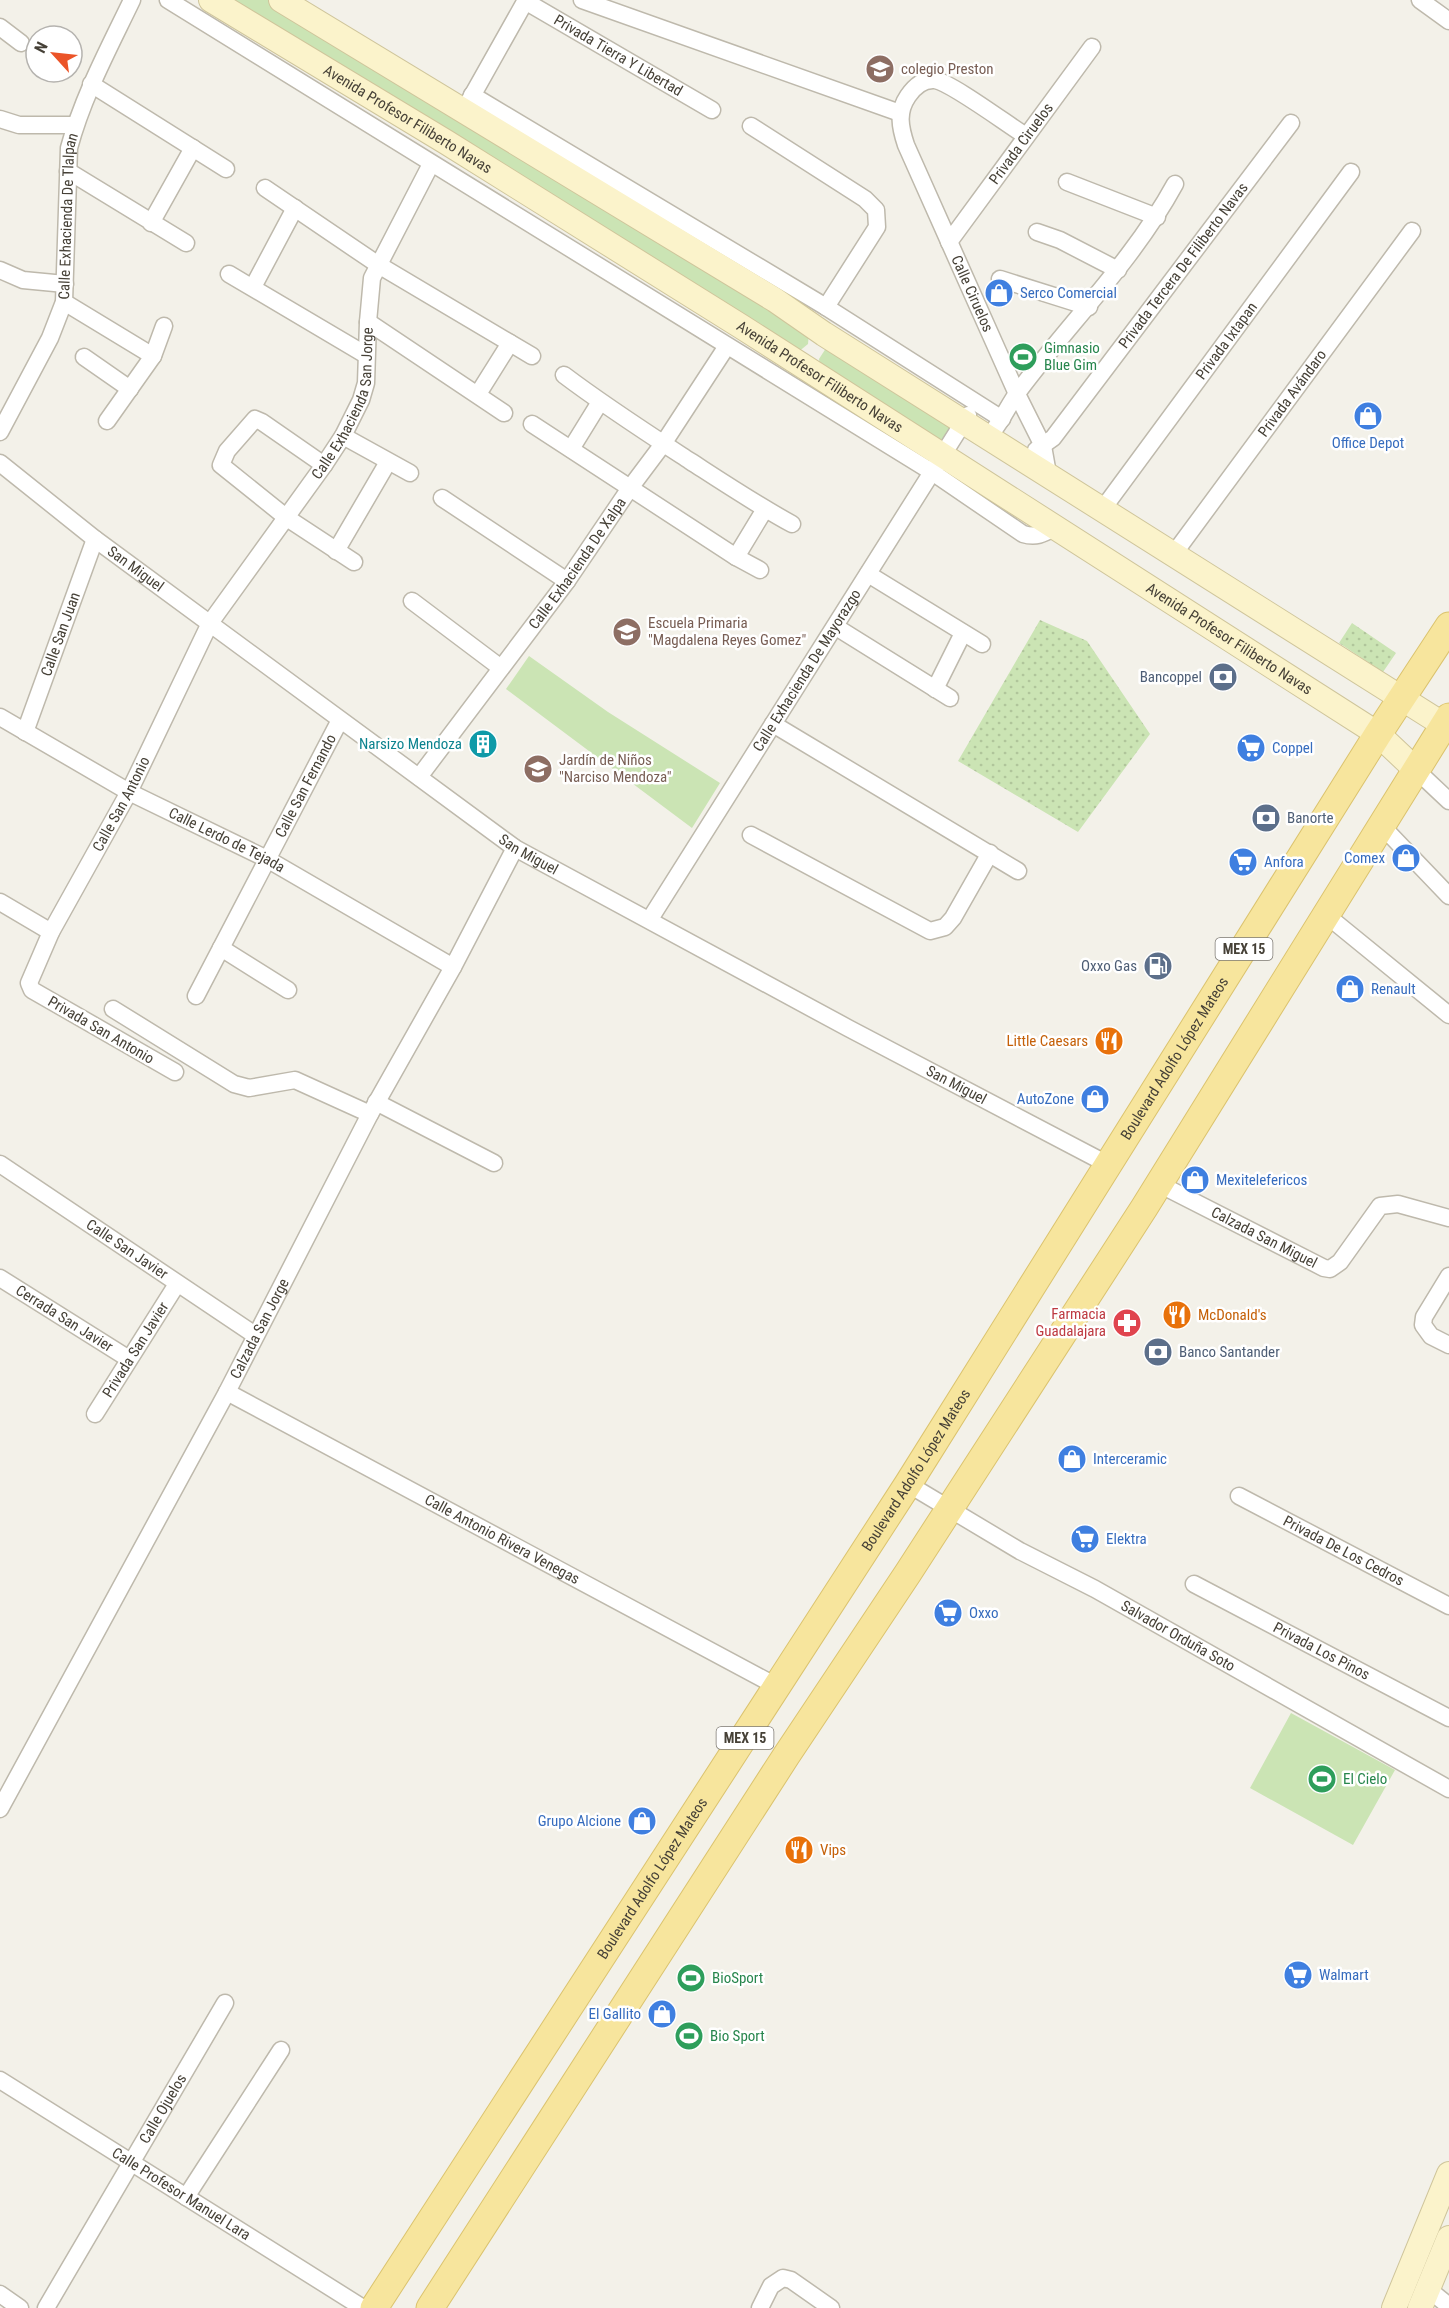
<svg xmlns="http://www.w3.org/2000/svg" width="1449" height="2308" font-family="'Roboto Condensed',sans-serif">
  <defs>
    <pattern id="grass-dots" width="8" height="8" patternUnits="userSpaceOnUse" patternTransform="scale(1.5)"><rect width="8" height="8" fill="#cbe4b4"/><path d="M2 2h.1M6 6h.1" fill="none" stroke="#b0c59b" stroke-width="1.8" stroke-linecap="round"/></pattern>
  </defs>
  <rect width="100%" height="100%" fill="#f3f1e9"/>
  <path fill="url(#grass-dots)" d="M1040,620L1087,641L1150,734L1078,832L958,761Z
    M1352,623L1396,653L1383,672L1339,643Z"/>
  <path fill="#cbe4b4" d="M229,0H273L809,332L808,344L797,353Z
    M828,345L954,421L951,434L942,442L820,366L819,359Z
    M529,656L608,712L720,783L692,828L506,689Z
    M1291,1713L1395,1770L1353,1845L1250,1788Z"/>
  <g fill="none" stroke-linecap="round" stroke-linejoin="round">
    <g stroke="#beb9ac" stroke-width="19">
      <g id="street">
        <path d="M168,0L932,472L1023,534C1036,538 1043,534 1054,528"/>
        <path d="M582,0L900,113"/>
        <path d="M1420,0L1449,21"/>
        <path id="s1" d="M525,1L712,110"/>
        <path d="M0,27L21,43"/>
        <path d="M91,84L226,169"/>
        <path d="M472,95L826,307L1002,419"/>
        <path d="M467,105L526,0"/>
        <path d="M0,119L19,125H75"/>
        <path d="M751,126L865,199L876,210L877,227L826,307"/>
        <path id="s2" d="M1026,136C1008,125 952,83 935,80C923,79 914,87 908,96C897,112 900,127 906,145L1017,394L1043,446L1048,474"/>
        <path d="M68,171L186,243"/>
        <path d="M1067,182L1157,217"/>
        <path d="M265,188L377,264L532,356"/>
        <path d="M151,223L193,148"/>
        <path d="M1037,232L1060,240L1118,270"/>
        <path id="s3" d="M949,242L1092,47"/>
        <path d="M0,270L23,280L65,284"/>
        <path d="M229,274L366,355"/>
        <path d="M1000,279L1089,307"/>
        <path d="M253,287L295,208"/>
        <path d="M64,302L153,356"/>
        <path d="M368,322L504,413"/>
        <path d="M84,357L130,389"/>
        <path d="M564,375C605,406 647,433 690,461C724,483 757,505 792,524"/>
        <path d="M478,394L510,343"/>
        <path d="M107,421L153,356L164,326"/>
        <path d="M532,424L736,557L760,570"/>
        <path d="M996,427C1004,416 1010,403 1018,392C1070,322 1133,261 1175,184"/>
        <path id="s4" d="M0,432L50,338L64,302L69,148C83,96 109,48 132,0"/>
        <path d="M343,436L410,473"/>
        <path d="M571,449L600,402"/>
        <path id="s5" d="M1036,450L1053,438L1291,123"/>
        <path id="s6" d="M0,463L95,539L515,848L848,1028L1109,1165"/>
        <path d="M324,465L262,422L255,419L227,451L221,465L287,518L354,562"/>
        <path d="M442,498L567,581"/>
        <path id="s7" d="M1102,510L1351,172"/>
        <path d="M336,551L388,462"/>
        <path id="s8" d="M1173,555L1412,231"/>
        <path d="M736,557L765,509"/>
        <path d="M868,574L982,644"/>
        <path d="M412,601L501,668"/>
        <path d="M836,627L950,698"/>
        <path d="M935,689L963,633"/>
        <path id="s9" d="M0,717L129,792L267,859L453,967"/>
        <path d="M773,724L1018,871"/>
        <path id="s10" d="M25,732L95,539"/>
        <path d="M1415,769L1449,801"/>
        <path id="s11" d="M419,777L567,581L630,488L663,444L727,346"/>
        <path d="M1381,825L1449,896"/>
        <path d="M751,835L930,931L945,927L953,918L990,853"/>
        <path d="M0,902L51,932"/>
        <path d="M1325,914L1449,1015"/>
        <path id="s12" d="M650,919L968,415"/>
        <path d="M221,948L288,990"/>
        <path id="s13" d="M196,996L340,720"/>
        <path d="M113,1009L234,1084L249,1088L295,1080L370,1114"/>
        <path id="s14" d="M175,1072L32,990L29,983L51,932L129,792L210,623L324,465L343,436L361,400L366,383L368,322L372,278L431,164"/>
        <path d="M376,1102L494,1163"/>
        <path id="s15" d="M0,1164L255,1335"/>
        <path id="s16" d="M1159,1184L1324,1268L1330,1269L1340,1262L1380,1206L1398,1204L1449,1218"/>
        <path d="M1449,1276L1424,1317L1423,1325L1431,1336L1449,1345"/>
        <path id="s17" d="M0,1278L129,1359"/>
        <path id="s18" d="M227,1392L778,1687"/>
        <path id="s19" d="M95,1414L177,1284"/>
        <path id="s20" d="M908,1484L1020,1551L1095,1589L1449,1789"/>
        <path id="s21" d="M1239,1496L1449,1606"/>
        <path id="s22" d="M1194,1584L1449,1718"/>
        <path id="s23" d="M0,1809L227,1392L370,1114L453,967L515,848"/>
        <path id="s24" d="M0,2080L363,2308"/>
        <path d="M186,2197L281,2050"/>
        <path d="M1428,2289L1449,2306"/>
        <path d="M0,2294L20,2308"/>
        <path id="s25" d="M46,2308L225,2003"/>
        <path d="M760,2308L771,2286L783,2278L791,2280L831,2308"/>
      </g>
    </g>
    <g stroke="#cfc59b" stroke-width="26">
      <g id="secondary">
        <path id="s26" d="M211,0L446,142L742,327L1378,734L1415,769"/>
        <path d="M281,0L775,300L824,334L1444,725"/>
        <path d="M1394,2308L1449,2174"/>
        <path d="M1420,2308L1449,2238"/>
      </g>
    </g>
    <g stroke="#dbc36e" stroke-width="29">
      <g id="primary">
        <path id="s27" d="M374,2308L908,1484L1378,734L1449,626"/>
        <path d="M430,2308L786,1756L908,1573L1144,1208L1449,717"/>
      </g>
    </g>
    <use href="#street" stroke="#fff" stroke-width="16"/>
    <use href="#secondary" stroke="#fbf3cb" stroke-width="24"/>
    <use href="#primary" stroke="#f7e59d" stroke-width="27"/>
  </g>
  <defs>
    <g id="school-disc" transform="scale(1.5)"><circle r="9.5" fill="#8d6e63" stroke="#fff"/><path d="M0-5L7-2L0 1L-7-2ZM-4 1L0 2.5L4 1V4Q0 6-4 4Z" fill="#fff"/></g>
    <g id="shop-disc" transform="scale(1.5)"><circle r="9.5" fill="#3f7fe0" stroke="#fff"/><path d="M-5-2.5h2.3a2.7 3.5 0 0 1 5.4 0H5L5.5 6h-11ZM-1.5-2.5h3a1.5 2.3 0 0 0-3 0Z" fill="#fff"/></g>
    <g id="stadium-disc" transform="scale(1.5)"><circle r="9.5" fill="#2e9e5b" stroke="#fff"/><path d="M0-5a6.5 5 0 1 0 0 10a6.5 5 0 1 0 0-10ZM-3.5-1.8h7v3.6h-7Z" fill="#fff"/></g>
    <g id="bank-disc" transform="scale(1.5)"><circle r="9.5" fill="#5c6f8a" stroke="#fff"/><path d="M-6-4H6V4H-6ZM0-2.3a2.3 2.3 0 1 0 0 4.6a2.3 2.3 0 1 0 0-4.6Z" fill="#fff"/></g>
    <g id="building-disc" transform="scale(1.5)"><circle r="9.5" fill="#0f9aa8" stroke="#fff"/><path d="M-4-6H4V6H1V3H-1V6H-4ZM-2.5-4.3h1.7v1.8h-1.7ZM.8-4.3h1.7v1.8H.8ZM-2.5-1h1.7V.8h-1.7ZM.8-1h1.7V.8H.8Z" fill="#fff"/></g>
    <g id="supermarket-disc" transform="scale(1.5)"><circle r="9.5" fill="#3f7fe0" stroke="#fff"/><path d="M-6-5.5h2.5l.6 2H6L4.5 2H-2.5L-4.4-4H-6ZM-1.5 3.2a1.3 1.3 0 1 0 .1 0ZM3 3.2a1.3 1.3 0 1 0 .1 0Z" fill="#fff"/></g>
    <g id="fuel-disc" transform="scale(1.5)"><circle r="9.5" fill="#5c6f8a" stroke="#fff"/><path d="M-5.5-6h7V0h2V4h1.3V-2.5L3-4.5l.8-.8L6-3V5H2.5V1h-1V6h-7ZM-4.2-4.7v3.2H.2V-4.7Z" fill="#fff"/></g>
    <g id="restaurant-disc" transform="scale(1.5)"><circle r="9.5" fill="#e8710a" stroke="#fff"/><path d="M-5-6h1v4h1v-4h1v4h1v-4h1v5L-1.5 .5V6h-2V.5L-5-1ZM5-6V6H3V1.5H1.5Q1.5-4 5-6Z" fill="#fff"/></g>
    <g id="pharmacy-disc" transform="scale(1.5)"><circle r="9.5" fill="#e0444e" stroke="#fff"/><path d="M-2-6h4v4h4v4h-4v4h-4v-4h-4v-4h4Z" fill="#fff"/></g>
  </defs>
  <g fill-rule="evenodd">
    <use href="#school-disc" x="880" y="69"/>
    <use href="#shop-disc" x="999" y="293"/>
    <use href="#stadium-disc" x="1023" y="357"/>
    <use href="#shop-disc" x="1368" y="416"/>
    <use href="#school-disc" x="627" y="632"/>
    <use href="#bank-disc" x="1223" y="677"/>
    <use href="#building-disc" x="483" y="744"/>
    <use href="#supermarket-disc" x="1251" y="748"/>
    <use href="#school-disc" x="538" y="769"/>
    <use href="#bank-disc" x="1266" y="818"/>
    <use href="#shop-disc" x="1406" y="858"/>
    <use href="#supermarket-disc" x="1243" y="862"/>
    <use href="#fuel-disc" x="1158" y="966"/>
    <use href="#shop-disc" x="1350" y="989"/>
    <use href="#restaurant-disc" x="1109" y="1041"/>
    <use href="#shop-disc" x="1095" y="1099"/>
    <use href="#shop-disc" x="1195" y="1180"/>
    <use href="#restaurant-disc" x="1177" y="1315"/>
    <use href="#pharmacy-disc" x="1127" y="1323"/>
    <use href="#bank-disc" x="1158" y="1352"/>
    <use href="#shop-disc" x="1072" y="1459"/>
    <use href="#supermarket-disc" x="1085" y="1539"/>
    <use href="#supermarket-disc" x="948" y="1613"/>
    <use href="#stadium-disc" x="1322" y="1779"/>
    <use href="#shop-disc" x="642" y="1821"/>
    <use href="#restaurant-disc" x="799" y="1850"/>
    <use href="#supermarket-disc" x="1298" y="1975"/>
    <use href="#stadium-disc" x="691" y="1978"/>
    <use href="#shop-disc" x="662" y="2014"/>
    <use href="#stadium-disc" x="689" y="2036"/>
  </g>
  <g text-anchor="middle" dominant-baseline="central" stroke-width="5" stroke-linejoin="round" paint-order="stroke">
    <g fill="#fff" stroke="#7e7a73" stroke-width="1.5">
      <rect x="1215.5" y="938" width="57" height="22" rx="4.5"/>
      <rect x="716.5" y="1727" width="57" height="22" rx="4.5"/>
    </g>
    <g font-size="14" font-weight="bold" fill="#464137">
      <text x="1244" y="949">MEX 15</text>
      <text x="745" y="1738">MEX 15</text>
    </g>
    <g font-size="15" fill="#464137" stroke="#fff">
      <text stroke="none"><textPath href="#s1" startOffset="108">Privada Tierra Y Libertad</textPath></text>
      <text stroke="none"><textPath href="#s26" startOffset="230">Avenida Profesor Filiberto Navas</textPath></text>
      <text stroke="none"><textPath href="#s3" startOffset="122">Privada Ciruelos</textPath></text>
      <text stroke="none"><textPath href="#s4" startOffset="231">Calle Exhacienda De Tlalpan</textPath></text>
      <text stroke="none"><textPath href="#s5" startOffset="237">Privada Tercera De Filiberto Navas</textPath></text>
      <text stroke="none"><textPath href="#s2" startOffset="354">Calle Ciruelos</textPath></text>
      <text stroke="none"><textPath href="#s7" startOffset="210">Privada Ixtapan</textPath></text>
      <text stroke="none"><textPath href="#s26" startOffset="716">Avenida Profesor Filiberto Navas</textPath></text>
      <text stroke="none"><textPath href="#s8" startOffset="201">Privada Avándaro</textPath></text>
      <text stroke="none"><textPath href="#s14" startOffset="837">Calle Exhacienda San Jorge</textPath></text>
      <text stroke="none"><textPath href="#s11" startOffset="266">Calle Exhacienda De Xalpa</textPath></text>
      <text stroke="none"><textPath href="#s6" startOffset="172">San Miguel</textPath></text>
      <text stroke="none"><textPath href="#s10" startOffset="104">Calle San Juan</textPath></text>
      <text stroke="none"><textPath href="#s26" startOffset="1202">Avenida Profesor Filiberto Navas</textPath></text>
      <text stroke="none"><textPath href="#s12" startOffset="294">Calle Exhacienda De Mayorazgo</textPath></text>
      <text stroke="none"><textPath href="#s13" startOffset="237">Calle San Fernando</textPath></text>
      <text stroke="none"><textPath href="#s14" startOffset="374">Calle San Antonio</textPath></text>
      <text stroke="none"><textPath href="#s9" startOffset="258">Calle Lerdo de Tejada</textPath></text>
      <text stroke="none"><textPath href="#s6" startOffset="658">San Miguel</textPath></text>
      <text transform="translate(101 1030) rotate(30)">Privada San Antonio</text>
      <text stroke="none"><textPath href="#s27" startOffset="1484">Boulevard Adolfo López Mateos</textPath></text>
      <text stroke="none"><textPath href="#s6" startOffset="1144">San Miguel</textPath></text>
      <text stroke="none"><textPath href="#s16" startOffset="118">Calzada San Miguel</textPath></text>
      <text stroke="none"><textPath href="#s15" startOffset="153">Calle San Javier</textPath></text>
      <text stroke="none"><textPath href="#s17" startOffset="76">Cerrada San Javier</textPath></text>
      <text stroke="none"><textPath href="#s23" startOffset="546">Calzada San Jorge</textPath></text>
      <text stroke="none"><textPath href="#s19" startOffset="76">Privada San Javier</textPath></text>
      <text stroke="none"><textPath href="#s27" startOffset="998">Boulevard Adolfo López Mateos</textPath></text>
      <text stroke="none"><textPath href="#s18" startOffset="312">Calle Antonio Rivera Venegas</textPath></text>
      <text stroke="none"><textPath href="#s21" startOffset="118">Privada De Los Cedros</textPath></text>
      <text stroke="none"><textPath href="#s20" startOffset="310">Salvador Orduña Soto</textPath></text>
      <text stroke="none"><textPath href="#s22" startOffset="144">Privada Los Pinos</textPath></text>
      <text stroke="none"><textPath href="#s27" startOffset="512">Boulevard Adolfo López Mateos</textPath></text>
      <text stroke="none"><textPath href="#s25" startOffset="231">Calle Ojuelos</textPath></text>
      <text stroke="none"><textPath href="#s24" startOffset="214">Calle Profesor Manuel Lara</textPath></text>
    </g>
    <g font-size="15" fill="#785e54" stroke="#fff" text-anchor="start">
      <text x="901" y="69">colegio Preston</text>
      <text x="648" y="623">Escuela Primaria<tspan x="648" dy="17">"Magdalena Reyes Gomez"</tspan></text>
      <text x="559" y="760">Jardín de Niños<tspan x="559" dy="17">"Narciso Mendoza"</tspan></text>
    </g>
    <g font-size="15" fill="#366cbe" stroke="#fff" text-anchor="start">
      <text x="1020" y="293">Serco Comercial</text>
      <text x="1368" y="443" text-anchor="middle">Office Depot</text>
      <text x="1272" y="748">Coppel</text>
      <text x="1385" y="858" text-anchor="end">Comex</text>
      <text x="1264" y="862">Anfora</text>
      <text x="1371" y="989">Renault</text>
      <text x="1074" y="1099" text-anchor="end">AutoZone</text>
      <text x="1216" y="1180">Mexitelefericos</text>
      <text x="1093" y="1459">Interceramic</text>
      <text x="1106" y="1539">Elektra</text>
      <text x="969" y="1613">Oxxo</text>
      <text x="621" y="1821" text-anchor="end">Grupo Alcione</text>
      <text x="1319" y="1975">Walmart</text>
      <text x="641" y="2014" text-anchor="end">El Gallito</text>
    </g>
    <g font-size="15" fill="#27864d" stroke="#fff" text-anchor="start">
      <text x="1044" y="348">Gimnasio<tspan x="1044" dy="17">Blue Gim</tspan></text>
      <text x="1343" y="1779">El Cielo</text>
      <text x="712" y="1978">BioSport</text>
      <text x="710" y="2036">Bio Sport</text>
    </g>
    <g font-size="15" fill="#4e5e75" stroke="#fff" text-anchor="end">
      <text x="1202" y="677">Bancoppel</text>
      <text x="1287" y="818" text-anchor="start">Banorte</text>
      <text x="1137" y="966">Oxxo Gas</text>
      <text x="1179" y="1352" text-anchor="start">Banco Santander</text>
    </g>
    <g font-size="15" fill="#0d838f" stroke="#fff" text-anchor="end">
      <text x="462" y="744">Narsizo Mendoza</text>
    </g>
    <g font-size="15" fill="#c56008" stroke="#fff" text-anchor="start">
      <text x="1088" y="1041" text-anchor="end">Little Caesars</text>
      <text x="1198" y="1315">McDonald's</text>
      <text x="820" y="1850">Vips</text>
    </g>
    <g font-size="15" fill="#be3a42" stroke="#fff" text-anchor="end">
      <text x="1106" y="1314">Farmacia<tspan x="1106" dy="17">Guadalajara</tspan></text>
    </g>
  </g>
  <g transform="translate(54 54) rotate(297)"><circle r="28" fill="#ffffff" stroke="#b5b3af" stroke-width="1.5"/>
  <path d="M0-4.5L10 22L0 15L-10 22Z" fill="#eb5428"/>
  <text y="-9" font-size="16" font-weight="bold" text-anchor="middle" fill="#464137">N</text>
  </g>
</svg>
